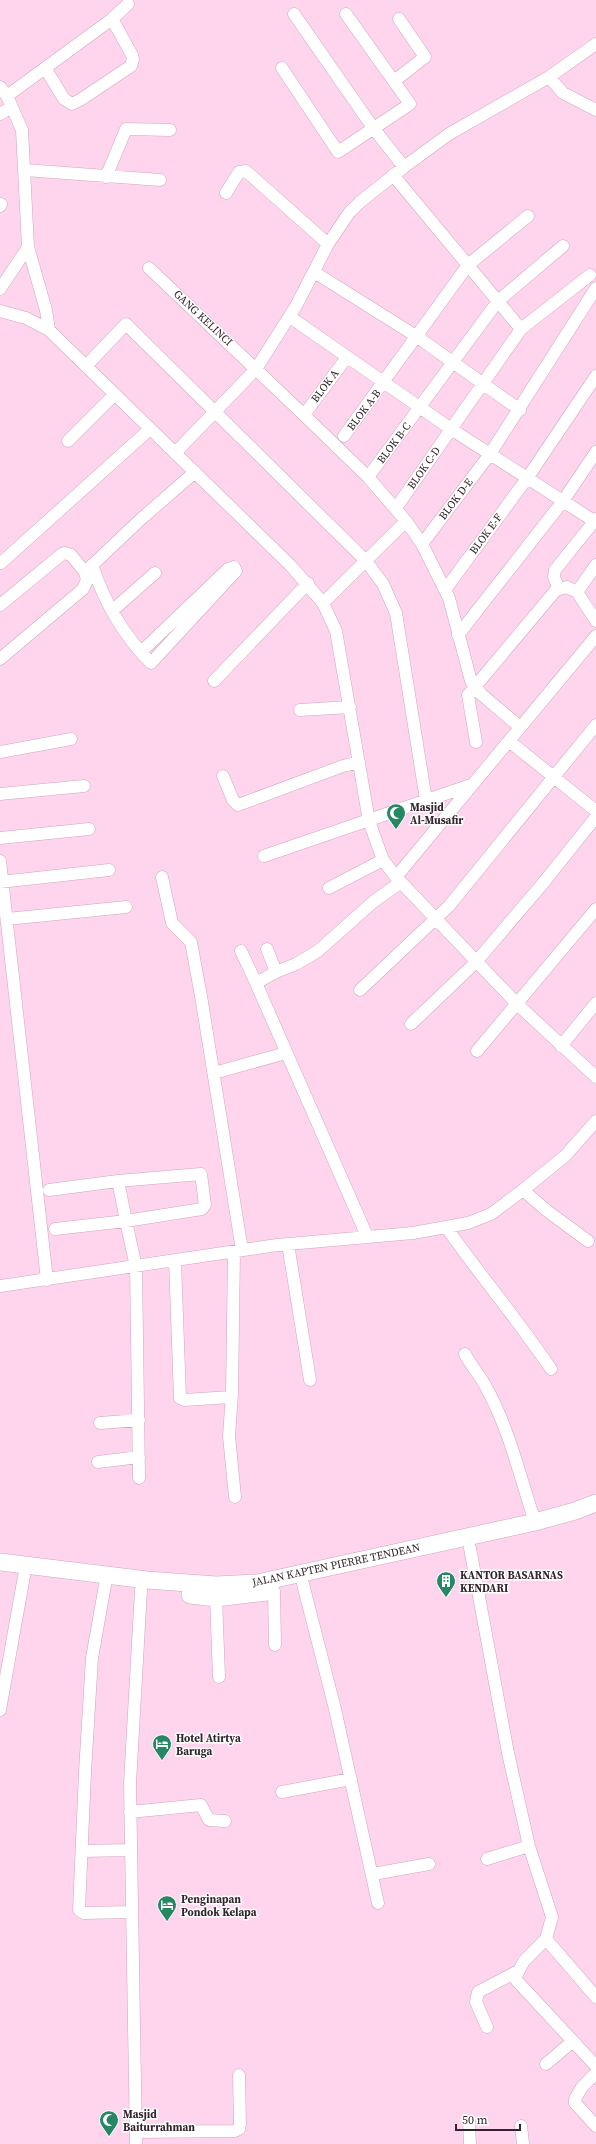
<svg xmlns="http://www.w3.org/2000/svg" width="596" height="2144" font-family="'Source Serif 4',serif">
  <rect width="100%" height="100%" fill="#ffd5ed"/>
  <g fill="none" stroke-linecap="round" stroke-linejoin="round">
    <g stroke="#cea6bd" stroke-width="13">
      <path id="minor" d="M294,14L374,129L404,167
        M45,68L64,99L72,104L80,100L131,66L133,59L132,55L112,19
        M282,68L338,152L410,104L346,14
        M549,77L563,93L596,110
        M394,81L425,57L399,19
        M0,87L7,96L22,130L28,247L46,310L49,330
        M7,96L112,19L128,4
        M0,114L12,107
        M25,170L160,180
        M393,175L521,329
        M106,177L126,129L170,130
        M226,193L239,172L246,171L328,244
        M0,206L1,204
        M149,268L304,415L368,477L406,521
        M314,272L416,336L520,410
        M0,289L28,247
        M0,311L26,318L49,330L291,566L323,603L336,631L369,821L383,860L396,877L517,1004L596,1077
        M290,317L451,429L594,521
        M86,366L126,324L366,561L383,584L396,613L426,800
        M304,415L347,357
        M344,436L468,265L528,216
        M68,441L115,394
        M175,453L256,369L296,306L328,244L349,213L360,202L404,167L449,134L549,77L596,44
        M368,477L498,301L563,246
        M396,508L521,329L590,275
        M422,544L490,454L596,288
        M1,563L150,429
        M92,565C104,601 124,636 151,663L234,573L236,571L234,567L228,569L141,652
        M559,589L554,577L555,570L596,519
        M445,590L528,477L596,376
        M577,592L596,565
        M323,603L406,521L422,544L449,598L471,681L481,694L520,727
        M0,605L62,554L65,553L71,555L85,572L141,519L195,472
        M113,610L155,573
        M458,635L563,501L596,452
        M0,659L83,589L87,580L85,572
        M214,681L308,583
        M300,710L350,707
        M509,741L596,811
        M476,742L468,695L556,590L567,587L577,592L596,621
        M0,752L71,739
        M223,776L233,800L238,805L343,766L359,762
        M0,794L84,786
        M0,838L89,829
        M264,856L471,785
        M0,861L47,1280
        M162,877L172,923L191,942L201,996L242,1250
        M396,877L596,636
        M0,882L109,870
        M329,888L383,860
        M7,919L126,907
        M267,949L276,972L296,964L318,951L373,902L401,882
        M241,951L256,983
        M276,972L256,983L367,1236
        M360,990L449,906L596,725
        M411,1024L476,962L544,882L596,817
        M561,1046L596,1003
        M477,1051L596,909
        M214,1073L286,1053
        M49,1190L118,1181
        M523,1190L546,1210L588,1241
        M446,1227C480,1275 518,1320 551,1369
        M55,1229L126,1221L202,1209L205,1205L201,1174L118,1181C124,1210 129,1238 136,1266L139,1478
        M288,1244L310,1380
        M234,1252L232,1394L229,1436L235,1497
        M175,1261L180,1398L184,1400L231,1397
        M0,1286L277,1245L413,1233L468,1223L491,1214L523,1190L565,1156L596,1121
        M465,1354C471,1366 480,1375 486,1387C509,1428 520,1477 535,1522
        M100,1423L139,1420
        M98,1462L139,1457
        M470,1548L508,1753L529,1846L552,1917L546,1939L524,1961L516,1976L517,1981L596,2066
        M303,1584L335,1709L378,1903
        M105,1585L92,1658L85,1772L79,1910L84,1913L132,1912
        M274,1591L275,1645
        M216,1598L219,1677
        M0,1710L24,1576
        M282,1792L351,1779
        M130,1812L201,1805L209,1820L225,1821
        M82,1851L130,1850
        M487,1859L529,1846
        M373,1874L429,1864
        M546,1939L596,1997
        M487,2027L476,2002L478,1992L516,1972
        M546,2064L573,2041
        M596,2073L582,2087L575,2099V2103L596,2126
        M469,2121L470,2144
        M521,2126L523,2144
        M136,2132L235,2131L239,2129L240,2124L239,2075
        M136,2144L130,1783L141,1590"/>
    </g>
    <g stroke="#cea6bd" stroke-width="18">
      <path id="highway" d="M0,1562L147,1580L216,1585L257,1583L535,1522L575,1511L596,1503
        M190,1595L216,1598L267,1592"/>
    </g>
    <use href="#minor" stroke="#fff" stroke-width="12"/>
    <use href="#highway" stroke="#fff" stroke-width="17"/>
  </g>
  <defs>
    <g id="mosque-pin" transform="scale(1)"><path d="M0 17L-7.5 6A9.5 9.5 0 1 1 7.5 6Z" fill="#268862" stroke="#fff"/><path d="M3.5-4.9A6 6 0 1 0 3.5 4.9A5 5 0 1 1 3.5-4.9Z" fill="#fff"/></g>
    <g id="building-pin" transform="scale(1)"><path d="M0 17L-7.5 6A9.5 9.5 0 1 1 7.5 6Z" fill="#268862" stroke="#fff"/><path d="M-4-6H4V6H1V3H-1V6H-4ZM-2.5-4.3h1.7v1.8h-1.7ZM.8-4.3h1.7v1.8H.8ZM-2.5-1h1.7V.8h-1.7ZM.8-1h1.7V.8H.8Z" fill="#fff"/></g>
    <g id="hotel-pin" transform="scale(1)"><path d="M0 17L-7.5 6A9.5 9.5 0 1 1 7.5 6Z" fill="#268862" stroke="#fff"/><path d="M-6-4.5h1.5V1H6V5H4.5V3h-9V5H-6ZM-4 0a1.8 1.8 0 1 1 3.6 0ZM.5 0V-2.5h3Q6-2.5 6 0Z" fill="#fff"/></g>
  </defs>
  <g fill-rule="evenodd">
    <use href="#mosque-pin" x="396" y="813"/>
    <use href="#building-pin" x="446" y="1581"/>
    <use href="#hotel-pin" x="162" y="1744"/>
    <use href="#hotel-pin" x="167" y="1905"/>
    <use href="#mosque-pin" x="109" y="2120"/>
  </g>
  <g text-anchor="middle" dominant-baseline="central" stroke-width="3" stroke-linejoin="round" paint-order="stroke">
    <g font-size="11" fill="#34242d" stroke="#fff">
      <text transform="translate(203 318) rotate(43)">GANG KELINCI</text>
      <text transform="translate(325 386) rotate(-53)">BLOK A</text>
      <text transform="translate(364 410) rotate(-53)">BLOK A-B</text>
      <text transform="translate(394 443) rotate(-53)">BLOK B-C</text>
      <text transform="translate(424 468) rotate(-55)">BLOK C-D</text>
      <text transform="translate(456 499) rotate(-53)">BLOK D-E</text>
      <text transform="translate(486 534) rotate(-54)">BLOK E-F</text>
      <text transform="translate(336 1565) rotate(-12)">JALAN KAPTEN PIERRE TENDEAN</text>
    </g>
    <g font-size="11" font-weight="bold" fill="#34242d" stroke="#fff" text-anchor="start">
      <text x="410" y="807">Masjid<tspan x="410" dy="13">Al-Musafir</tspan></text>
      <text x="460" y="1575">KANTOR BASARNAS<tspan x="460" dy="13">KENDARI</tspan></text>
      <text x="176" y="1738">Hotel Atirtya<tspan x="176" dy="13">Baruga</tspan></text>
      <text x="181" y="1899">Penginapan<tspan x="181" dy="13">Pondok Kelapa</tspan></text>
      <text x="123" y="2114">Masjid<tspan x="123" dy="13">Baiturrahman</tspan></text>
    </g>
  </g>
  <path d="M456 2124v6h64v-6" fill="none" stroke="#34242d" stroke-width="2"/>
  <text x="462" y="2124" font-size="12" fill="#34242d" stroke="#ffffff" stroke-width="3" paint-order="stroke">50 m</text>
</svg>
